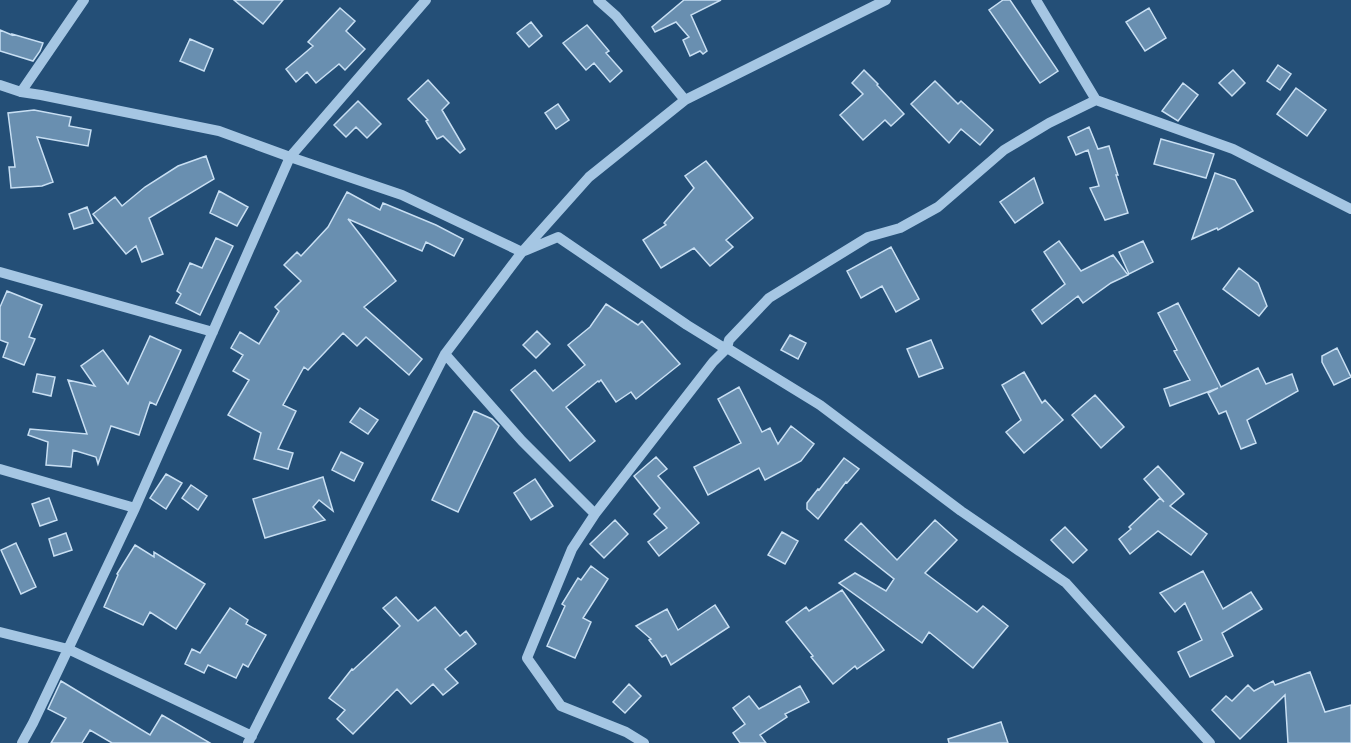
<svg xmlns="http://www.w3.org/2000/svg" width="1351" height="743" font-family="'Varela Round',sans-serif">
  <rect width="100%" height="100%" fill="#244f77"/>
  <path fill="#698fb0" stroke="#c8dff3" stroke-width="1.5" d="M234,0H283L263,24Z
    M684,0H721L691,15L707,51L703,54L700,51L690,56L683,40L689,37L676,22L655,32L652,27Z
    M1003,0H1010L1058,71L1040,83L989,10Z
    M340,8L355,21L346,31L365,49L345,70L339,64L316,83L307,72L296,82L286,69L313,46L308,42Z
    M1149,8L1166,38L1145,51L1126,22Z
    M531,22L542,36L529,47L517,33Z
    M587,25L609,51L606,53L622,71L610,82L594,63L586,70L563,43Z
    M0,30L12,35V34L43,43L40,51L33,61L0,51Z
    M190,39L213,49L204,71L180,61Z
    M1278,65L1291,74L1280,90L1267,81Z
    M864,70L878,84L877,85L904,114L891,126L885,120L863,140L840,115L863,94L852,83Z
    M1233,70L1245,83L1232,96L1219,83Z
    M428,80L449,103L442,110L465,149L460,153L443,136L437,139L426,121L428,120L408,99Z
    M935,81L958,104L961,101L993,130L980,145L961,129L949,143L911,104Z
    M1183,83L1198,95L1178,121L1162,111Z
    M1296,88L1326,110L1307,136L1277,114Z
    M358,101L381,124L367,138L356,127L346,137L334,125Z
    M558,104L569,120L556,129L545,113Z
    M34,110L71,117L69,126L91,130L88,146L37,137L53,182L42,186L11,188L9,167H15L8,113Z
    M1089,127L1098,149L1109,146L1118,175H1116L1128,213L1105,220L1090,188L1099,186L1088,150L1076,155L1068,137Z
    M1161,139L1214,154L1206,178L1154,164Z
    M206,156L214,179L149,218L163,254L142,262L136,246L126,254L93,214L115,197L122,206L145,187L178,166Z
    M706,161L753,218L726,240L733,247L710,266L694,248L661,268L643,240L666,225L664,223L694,188L685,176Z
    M1215,173L1235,180L1253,211L1218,230L1217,228L1192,239Z
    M1034,178L1043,203L1015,223L1000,202Z
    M219,191L248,207L237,226L210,213Z
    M347,192L380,210L383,203L436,225L463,239L454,256L426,242L422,251L348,219L396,281L364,307L422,359L409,375L366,337L357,346L343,333L308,370L304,367L283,405L296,411L278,449L293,453L288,469L254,459L261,433L228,415L249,380L233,371L243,355L231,348L240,332L259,344L279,311L275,307L301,281L284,265L297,252L301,256L328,227Z
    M87,207L93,223L74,229L69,214Z
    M216,238L233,246L200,315L176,303L181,294L177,291L190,263L202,268Z
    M1059,241L1081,271L1113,255L1128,275L1111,283L1083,303L1078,296L1042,324L1032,310L1065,284L1044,252Z
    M1143,241L1153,262L1129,274L1119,252Z
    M891,247L919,299L896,312L882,286L861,298L847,271Z
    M1239,268L1258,283L1267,306L1259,316L1223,289Z
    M7,291L42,305L29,337L35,339L24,365L3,357L8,343L0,340V307Z
    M1178,303L1221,387L1258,368L1266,384L1292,374L1298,391L1247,420L1256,443L1241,449L1226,411L1219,414L1208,393L1218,388L1170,406L1164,389L1190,380L1174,351L1177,350L1158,313Z
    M606,304L638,325L642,321L680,364L636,399L631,392L616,402L601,380L599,382L598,381L566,407L595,441L570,461L511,390L535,370L553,391L585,365L568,345L590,327Z
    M537,331L550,344L536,358L523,345Z
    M790,335L806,343L798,359L781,350Z
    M150,336L181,350L156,405L150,402L139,435L111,426L98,464L96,457L73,450L71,467L46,465L48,442L28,435L30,429L87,434L68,380L95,386L81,366L103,350L128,384Z
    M931,340L943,368L919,377L907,349Z
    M1337,348L1351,377L1334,385L1322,362V356Z
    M1024,372L1042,403L1045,400L1063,420L1024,453L1006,432L1021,420L1002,385Z
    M37,374L55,377L51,396L33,392Z
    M739,387L762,432L770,428L778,444L791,426L814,444L801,461L765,480L759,468L708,495L694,467L741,443L718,399Z
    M1095,395L1124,427L1101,448L1072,415Z
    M360,408L378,420L368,434L350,422Z
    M474,411L492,419L499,426L458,512L432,500Z
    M341,452L363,463L354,481L332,470Z
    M656,457L667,469L658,476L699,523L659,556L648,542L667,528L654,514L660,508L634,476Z
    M844,458L859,469L847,483L846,482L818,519L807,509V503L818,489L819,490Z
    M1158,466L1184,494L1170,506L1207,534L1191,555L1158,531L1130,554L1119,539L1131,529L1129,527L1160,498L1164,502L1144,479Z
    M166,474L182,483L166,509L150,498Z
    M323,477L333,511L319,500L313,507L325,520L265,538L253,499Z
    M535,479L553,506L531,520L514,493Z
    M191,485L207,496L198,510L182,498Z
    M49,498L57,520L40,526L32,504Z
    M615,520L628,534L604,558L590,544Z
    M935,520L957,540L925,573L977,612L983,606L1008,626L973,668L929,632L922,643L839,583L855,573L886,591L894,579L845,540L861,523L897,560Z
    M1065,527L1087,550L1073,563L1051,540Z
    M782,532L798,541L785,564L768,555Z
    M66,533L72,550L54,556L49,539Z
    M16,543L36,587L21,594L1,550Z
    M135,545L154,557V552L205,584L176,629L150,612L143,625L104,607L118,575L117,574Z
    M591,566L608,579L583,618L591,622L575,658L547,646L565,606L562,604L578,578L581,580Z
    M1203,571L1223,609L1251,592L1262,609L1222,633L1233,656L1190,677L1178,652L1202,640L1185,603L1175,612L1160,593Z
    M842,590L884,650L857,669L855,666L833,684L811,657L813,656L786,622L806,607L809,611Z
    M396,597L418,621L435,607L460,636L466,631L476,644L445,669L458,683L443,695L433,684L411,704L397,689L353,734L337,719L345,710L329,698L352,669L353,670L400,626L383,608Z
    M715,605L729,627L671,665L666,655L662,657L649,640L651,639L636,626L667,609L678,630Z
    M230,608L248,620L246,624L266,635L248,667L243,664L236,678L208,665L204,673L185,664L192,649L200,653Z
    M1310,672L1325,712L1351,705V743H1288L1285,695L1240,739L1212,710L1226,696L1232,701L1248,685L1254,691L1273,681L1275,685Z
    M61,681L150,735L162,715L210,743H112L90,730L82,743H51L66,718L48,709Z
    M629,684L641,696L625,713L613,702Z
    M800,686L809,702L785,714L787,717L760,735L766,743H740L733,733L745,724L733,708L749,696L759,709Z
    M1001,722L1008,743H949L948,739Z"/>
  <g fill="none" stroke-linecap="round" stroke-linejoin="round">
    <path stroke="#a5c6e3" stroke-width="10" d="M598,0L616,16L685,100
      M1036,0L1096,100L1233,149L1351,209
      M0,85L21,92L41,95L219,131L290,157L402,195L522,252L558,237L687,325L721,346L727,348L820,405L961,511L1066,583L1210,743
      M21,92L84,0
      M0,272L213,332
      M445,354L522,441L595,514L572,549L527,658L561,706L626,732L644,743
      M0,469L135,508
      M595,514L713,362L727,348L729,340L769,298L868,237L900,228L938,207L1004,150L1049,123L1096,100
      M0,632L68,649L252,736
      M22,743L33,723L135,508L290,157L426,0
      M248,743L445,354L522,252L589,177L685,100L886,0"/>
  </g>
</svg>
